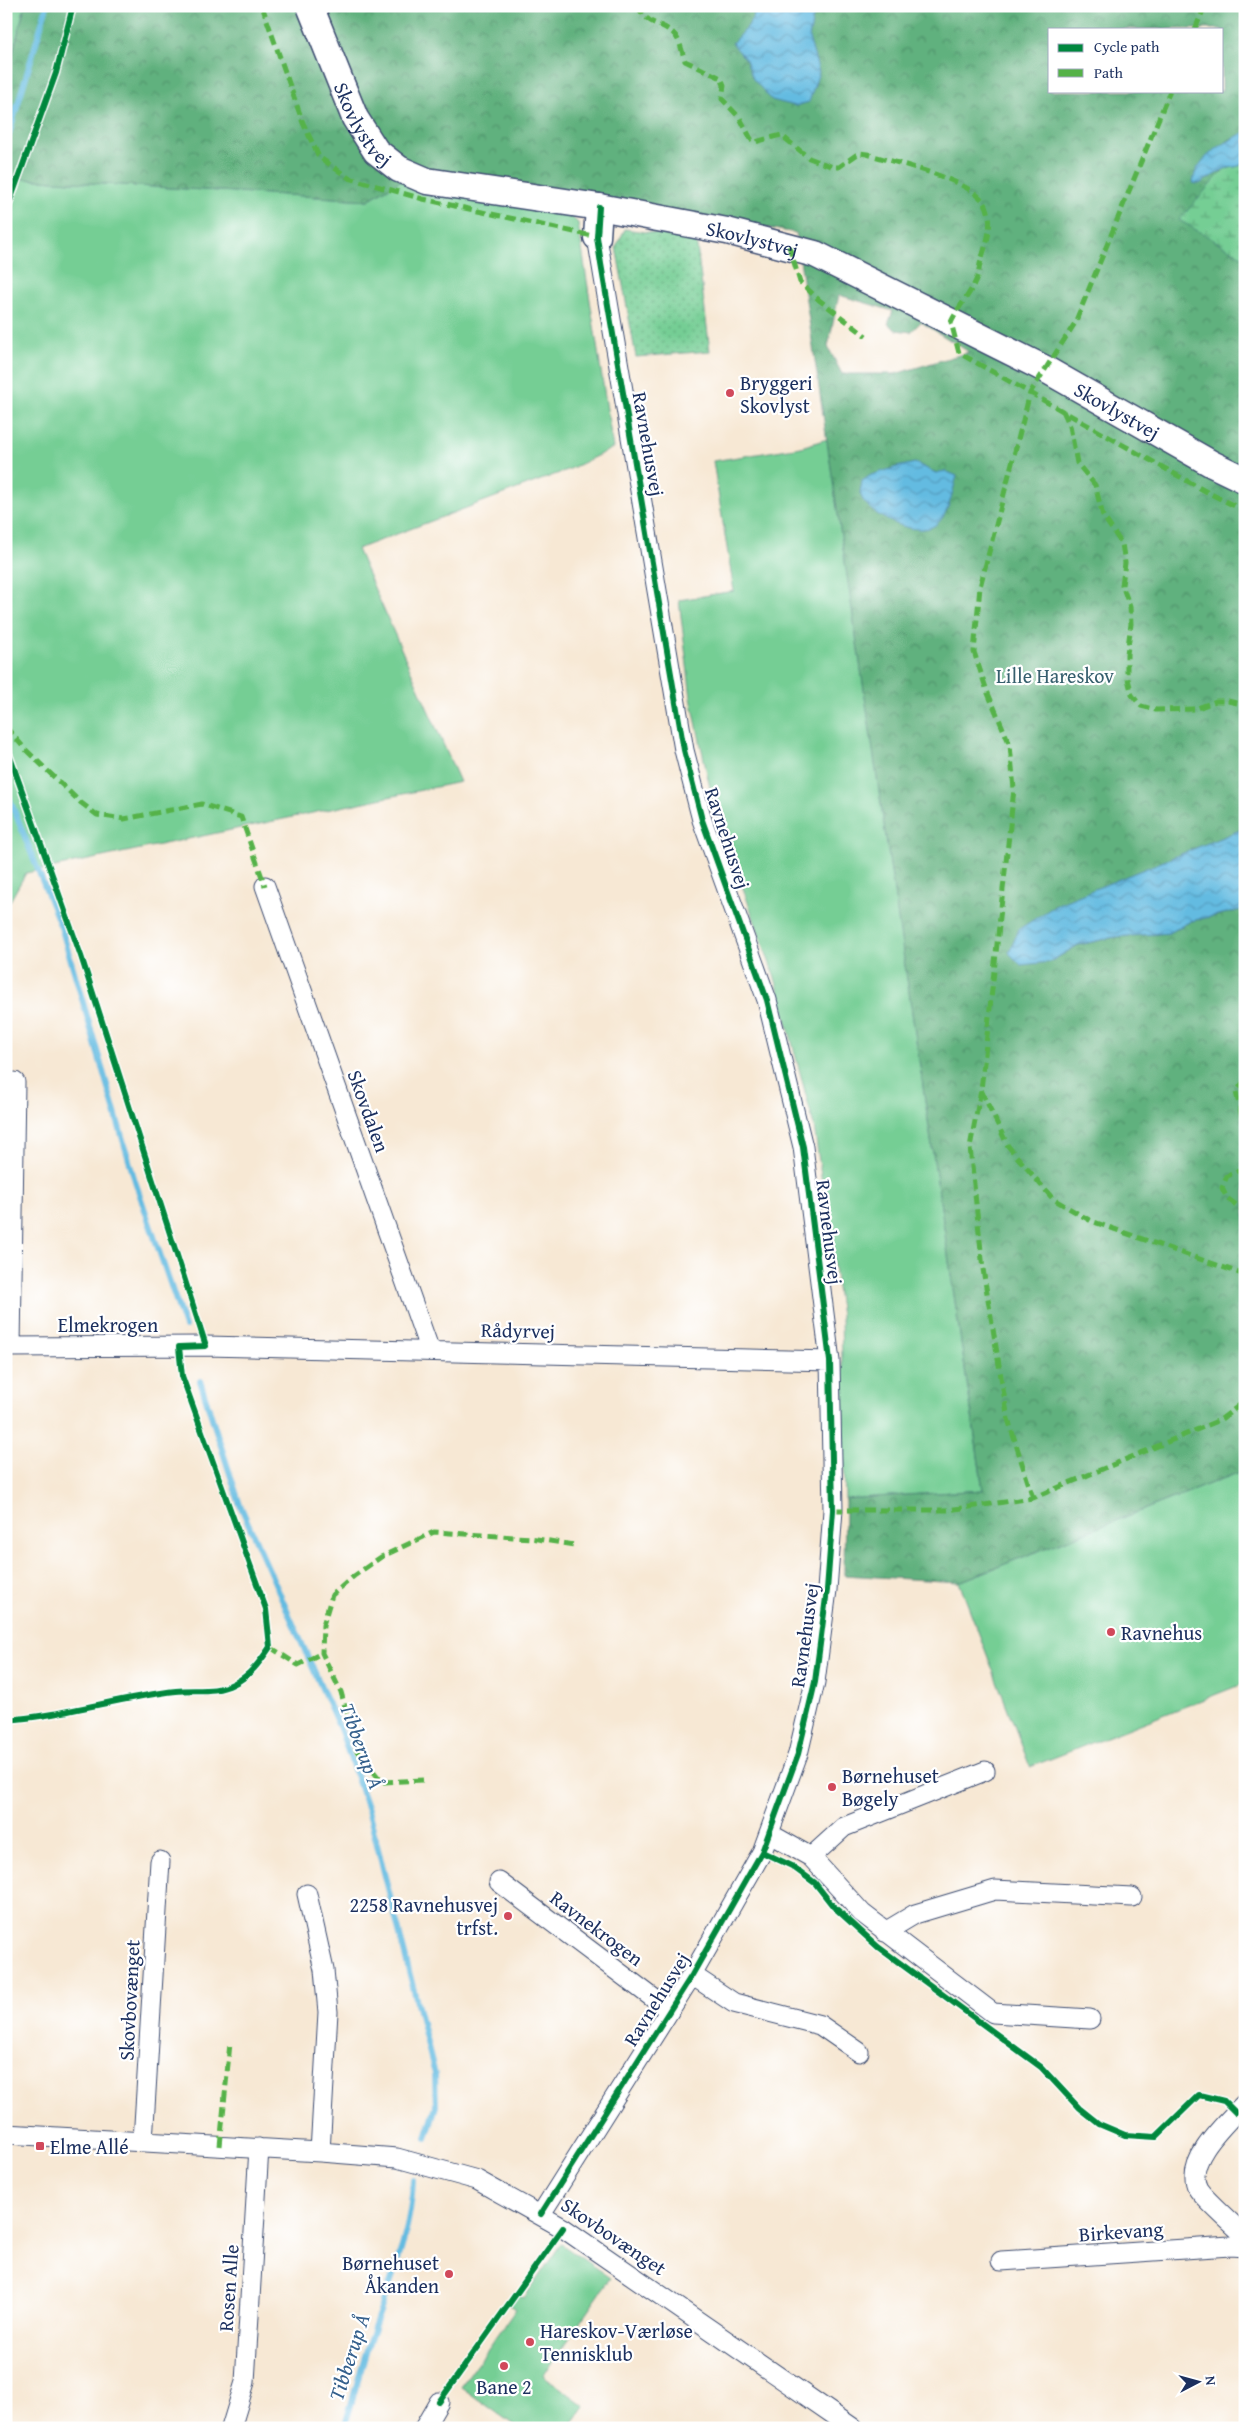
<svg xmlns="http://www.w3.org/2000/svg" width="1251" height="2434" font-family="'Gentium Book Plus',serif">
  <defs>
    <pattern id="forest-crowns" width="20" height="18" patternUnits="userSpaceOnUse" patternTransform="scale(1.25)"><rect width="20" height="18" fill="#60b17e"/><path d="M2 6a3 3 0 1 1 6 0M12 15a3 3 0 1 1 6 0" fill="none" stroke="#4e906a"/></pattern>
    <pattern id="wetland-marsh" width="20" height="14" patternUnits="userSpaceOnUse" patternTransform="scale(1.25)"><rect width="20" height="14" fill="#75ce94"/><path d="M1 5h8M5 5V1M11 12h8M15 12V8" fill="none" stroke="#5fa87c"/></pattern>
    <pattern id="park-dots" width="8" height="8" patternUnits="userSpaceOnUse" patternTransform="scale(1.25)"><rect width="8" height="8" fill="#75ce94"/><path d="M2 2h.1M6 6h.1" fill="none" stroke="#5fa87c" stroke-width="1.8" stroke-linecap="round"/></pattern>
    <pattern id="water-waves" width="16" height="10" patternUnits="userSpaceOnUse" patternTransform="scale(1.25)"><rect width="16" height="10" fill="#64bbe1"/><path d="M0 5q4-4 8 0t8 0" fill="none" stroke="#5298ba"/></pattern>
  </defs>
  <rect width="100%" height="100%" fill="#fff"/>
  <filter id="ink" filterUnits="userSpaceOnUse"><feTurbulence type="fractalNoise" baseFrequency=".02" numOctaves="2"/><feDisplacementMap in="SourceGraphic" scale="10" xChannelSelector="R" yChannelSelector="G"/><feConvolveMatrix kernelMatrix="1 2 1 2 8 2 1 2 1" color-interpolation-filters="sRGB"/></filter>
  <filter id="wash" filterUnits="userSpaceOnUse"><feTurbulence type="fractalNoise" baseFrequency=".0096" numOctaves="4" result="noise"/><feDisplacementMap in="SourceGraphic" scale="20" xChannelSelector="R" yChannelSelector="G"/><feGaussianBlur stdDeviation="1.12" result="paint"/><feColorMatrix in="noise" values="0 0 0 0 0 0 0 0 0 0 0 0 0 0 0 0 0 1.4 0 .05"/><feComposite in="paint" operator="in"/></filter>
  <g filter="url(#wash)">
    <rect width="100%" height="100%" fill="#f7e8d4"/>
    <path fill="#75ce94" stroke="#487e79" d="M6,6H25L6,80Z
      M6,178L368,200L403,179L568,213L578,223L613,448L570,469L357,549L460,782L26,873L6,908Z
      M827,439L983,1490L845,1499L841,1316L814,1126L776,981L714,807L691,698L679,600L734,591L713,461L801,447Z
      M1245,1470V1683L1030,1767L959,1582Z
      M561,2244L610,2278L543,2375L585,2406L569,2428H518L461,2387L516,2309L510,2305L517,2294L524,2298Z"/>
    <path fill="url(#forest-crowns)" stroke="#3e706e" fill-rule="evenodd" d="M25,6H1245V132L1199,184L1224,169L1239,166L1245,162V828L1111,884L1050,962L1078,945L1115,937L1169,933L1191,921L1245,909V1470L959,1582L844,1575L845,1499L983,1490L796,233L421,168L368,200L6,178V80ZM1050,29H1222V91H1050ZM839,295L893,311L888,324L896,330L911,332L921,322L969,352L895,374H842L828,347ZM915,464L936,473L862,481Z"/>
    <path fill="url(#wetland-marsh)" stroke="#487e79" d="M1245,162V258L1179,220L1224,169L1239,166Z"/>
    <path fill="url(#park-dots)" stroke="#487e79" d="M625,229L696,239L710,351L636,357L616,247Z"/>
    <path fill="url(#water-waves)" stroke="#4075a0" d="M758,6H822L814,13L809,38L819,72L809,102L795,106L772,100L753,79L746,60L732,43L748,26Z
      M1245,132V162L1239,166L1224,169L1199,184L1193,183C1195,157 1225,143 1245,132Z
      M915,463L936,473L945,471L957,476C952,491 949,519 932,527C913,536 865,515 860,493C860,490 862,484 862,481L871,475L897,467Z
      M1245,828V909L1191,921L1169,933L1115,937L1078,945L1050,962L1021,965L1009,953L1019,929L1058,904Z"/>
    <g fill="none" stroke-linecap="round" stroke-linejoin="round">
      <path stroke="#64bbe1" stroke-width="6" d="M6,144L47,6
        M6,790L62,930L135,1181L185,1327
        M200,1381L240,1505L341,1731L369,1813L435,2074L436,2106L426,2138
        M344,2428C353,2400 360,2371 369,2343C387,2288 411,2239 413,2180"/>
    </g>
  </g>
  <g filter="url(#ink)">
    <g fill="none" stroke-linecap="round" stroke-linejoin="round">
      <g stroke="#3c4b70" stroke-width="21">
        <path id="street" d="M265,886L430,1351
          M6,1347L206,1346L830,1361
          M11,1347L15,1082
          M770,1834L811,1857L862,1913L993,2013L1090,2019
          M811,1857L844,1827L985,1771
          M499,1882L669,2010
          M307,1894L324,1970L328,2012L320,2152
          M885,1932L915,1914L995,1890L1132,1897
          M692,1975L734,2003L820,2025L859,2052
          M1245,2103C1227,2122 1183,2161 1198,2189C1204,2199 1235,2226 1245,2236
          M6,2134L320,2152L397,2158L477,2180L563,2228L853,2428
          M143,2141L160,1861
          M541,2214L692,1975L762,1852L798,1754L815,1682L827,1590L833,1510L830,1361L803,1147L767,1000L702,820L684,750L597,237
          M1001,2261L1230,2246L1245,2247
          M231,2428L245,2382L259,2148
          M424,2428L439,2402"/>
      </g>
      <g stroke="#3c4b70" stroke-width="29">
        <g id="secondary">
          <path id="s1" d="M310,6L355,118L376,151L399,169L427,181L599,207L727,231L815,254L1045,369L1212,464L1245,480"/>
          <path d="M597,237L599,207"/>
        </g>
      </g>
      <use href="#street" stroke="#fff" stroke-width="19"/>
      <use href="#secondary" stroke="#fff" stroke-width="26"/>
      <path stroke="#55b248" stroke-width="5" stroke-dasharray="10 5" stroke-linecap="butt" d="M262,6L303,123L319,157L349,178L423,199L597,237
        M637,6C651,28 656,20 672,32C680,38 682,52 685,61L721,78L724,85L722,99L740,118L751,139L755,142L781,135L809,158L833,167H839L859,153L867,154C895,163 978,180 987,208C994,228 985,246 980,264C979,268 979,272 978,275C972,293 959,305 951,322L959,353L1207,492L1245,511
        M1195,29L1205,6
        M789,246L800,282L819,300L866,336
        M1063,411L1070,426L1077,463L1095,485L1103,516L1122,544L1125,563L1122,585L1130,607L1131,624L1127,654V675L1132,695L1141,706L1156,710L1195,709L1216,701H1228L1245,705
        M6,727L25,749L80,802L97,815L124,819L202,804L241,817L265,886
        M1245,1080L1236,1092L1245,1130
        M981,1090L1008,1146L1053,1199L1091,1221L1245,1275
        M1245,1168L1227,1176L1222,1188L1227,1198L1245,1212
        M1033,1498L1008,1419L983,1269L970,1147L981,1090L1014,789L1010,745L987,691L974,652L980,587L1030,393L1075,323L1170,91
        M833,1510H948L1033,1498L1220,1420L1245,1401
        M270,1647L298,1665L322,1653
        M423,1780L382,1782L357,1751L341,1692L322,1653L323,1625L332,1595L354,1576L381,1557L434,1532L531,1538L574,1545
        M220,2146L230,2043"/>
      <g stroke="#fff" stroke-width="9">
        <path id="cycleway" d="M6,212L56,73L73,6
          M6,746L81,956L206,1346L179,1347L182,1376L266,1609L270,1647C260,1662 250,1676 233,1684C216,1693 195,1689 176,1691C119,1697 64,1716 6,1720
          M762,1852L792,1866L815,1883L833,1906L878,1947L1041,2067L1079,2108L1099,2124L1125,2135L1156,2137L1199,2095L1224,2101L1236,2113
          M541,2214L692,1975L762,1852L798,1754L815,1682L827,1590L833,1510L830,1361L803,1147L767,1000L702,820L684,750L601,264L597,237L599,207
          M439,2402L563,2228"/>
      </g>
      <use href="#cycleway" stroke="#00873e" stroke-width="6"/>
    </g>
  </g>
  <g fill="#d1495b" stroke="#fff" stroke-width="2">
    <circle cx="730" cy="393" r="5"/>
    <circle cx="1111" cy="1632" r="5"/>
    <circle cx="832" cy="1787" r="5"/>
    <circle cx="508" cy="1916" r="5"/>
    <rect x="35" y="2141" width="10" height="10" rx="2.5"/>
    <circle cx="449" cy="2274" r="5"/>
    <circle cx="530" cy="2342" r="5"/>
    <circle cx="504" cy="2366" r="5"/>
  </g>
  <g text-anchor="middle" dominant-baseline="central" stroke-width="4.5" stroke-linejoin="round" paint-order="stroke">
    <g font-size="20" fill="#1b2f5e" stroke="#fff">
      <text stroke="none"><textPath href="#s1" startOffset="130">Skovlystvej</textPath></text>
      <text stroke="none"><textPath href="#s1" startOffset="550">Skovlystvej</textPath></text>
      <text stroke="none"><textPath href="#s1" startOffset="955">Skovlystvej</textPath></text>
      <text transform="translate(649 444) rotate(80)">Ravnehusvej</text>
      <text transform="translate(728 838) rotate(72)">Ravnehusvej</text>
      <text transform="translate(369 1111) rotate(70)">Skovdalen</text>
      <text transform="translate(830 1232) rotate(83)">Ravnehusvej</text>
      <text x="108" y="1324">Elmekrogen</text>
      <text transform="translate(518 1330) rotate(1)">Rådyrvej</text>
      <text transform="translate(804 1635) rotate(-82)">Ravnehusvej</text>
      <text transform="translate(597 1928) rotate(37)">Ravnekrogen</text>
      <text transform="translate(656 1999) rotate(-58)">Ravnehusvej</text>
      <text transform="translate(129 2000) rotate(-87)">Skovbovænget</text>
      <text transform="translate(1121 2231) rotate(-4)">Birkevang</text>
      <text transform="translate(614 2236) rotate(34)">Skovbovænget</text>
      <text transform="translate(228 2288) rotate(-86)">Rosen Alle</text>
    </g>
    <g font-size="20" fill="#1b2f5e" stroke="#fff" text-anchor="start">
      <text x="740" y="382">Bryggeri<tspan x="740" dy="23">Skovlyst</tspan></text>
      <text x="1121" y="1632">Ravnehus</text>
      <text x="842" y="1775">Børnehuset<tspan x="842" dy="23">Bøgely</tspan></text>
      <text x="498" y="1904" text-anchor="end">2258 Ravnehusvej<tspan x="498" dy="23">trfst.</tspan></text>
      <text x="50" y="2146">Elme Allé</text>
      <text x="439" y="2262" text-anchor="end">Børnehuset<tspan x="439" dy="23">Åkanden</tspan></text>
      <text x="540" y="2330">Hareskov-Værløse<tspan x="540" dy="23">Tennisklub</tspan></text>
      <text x="504" y="2386" text-anchor="middle">Bane 2</text>
    </g>
    <g font-size="20" fill="#365f6e" stroke="#fff">
      <text x="1055" y="675">Lille Hareskov</text>
    </g>
    <g font-size="21" font-style="italic" fill="#35608c" stroke="#fff">
      <text transform="translate(362 1746) rotate(70)">Tibberup Å</text>
      <text transform="translate(349 2357) rotate(-72)">Tibberup Å</text>
    </g>
  </g>
  <rect width="1251" height="2434" fill="none" stroke="#fff" stroke-width="25"/>
  <rect x="1048" y="28" width="175" height="65" fill="#ffffff" stroke="#a4acbf"/>
  <rect x="1058" y="44" width="25" height="8" fill="#00873e" stroke="#a4acbf"/>
  <text x="1094" y="52" font-size="15" fill="#1b2f5e">Cycle path</text>
  <rect x="1058" y="69" width="25" height="8" fill="#55b248" stroke="#a4acbf"/>
  <text x="1094" y="78" font-size="15" fill="#1b2f5e">Path</text>
  <g transform="translate(1198 2382) rotate(84)" stroke="#ffffff" stroke-width="4" paint-order="stroke">
  <path d="M0-4L9 19L0 12L-9 19Z" fill="#1b2f5e"/>
  <text y="-8" font-size="14" font-weight="bold" text-anchor="middle" fill="#1b2f5e">N</text>
  </g>
</svg>
